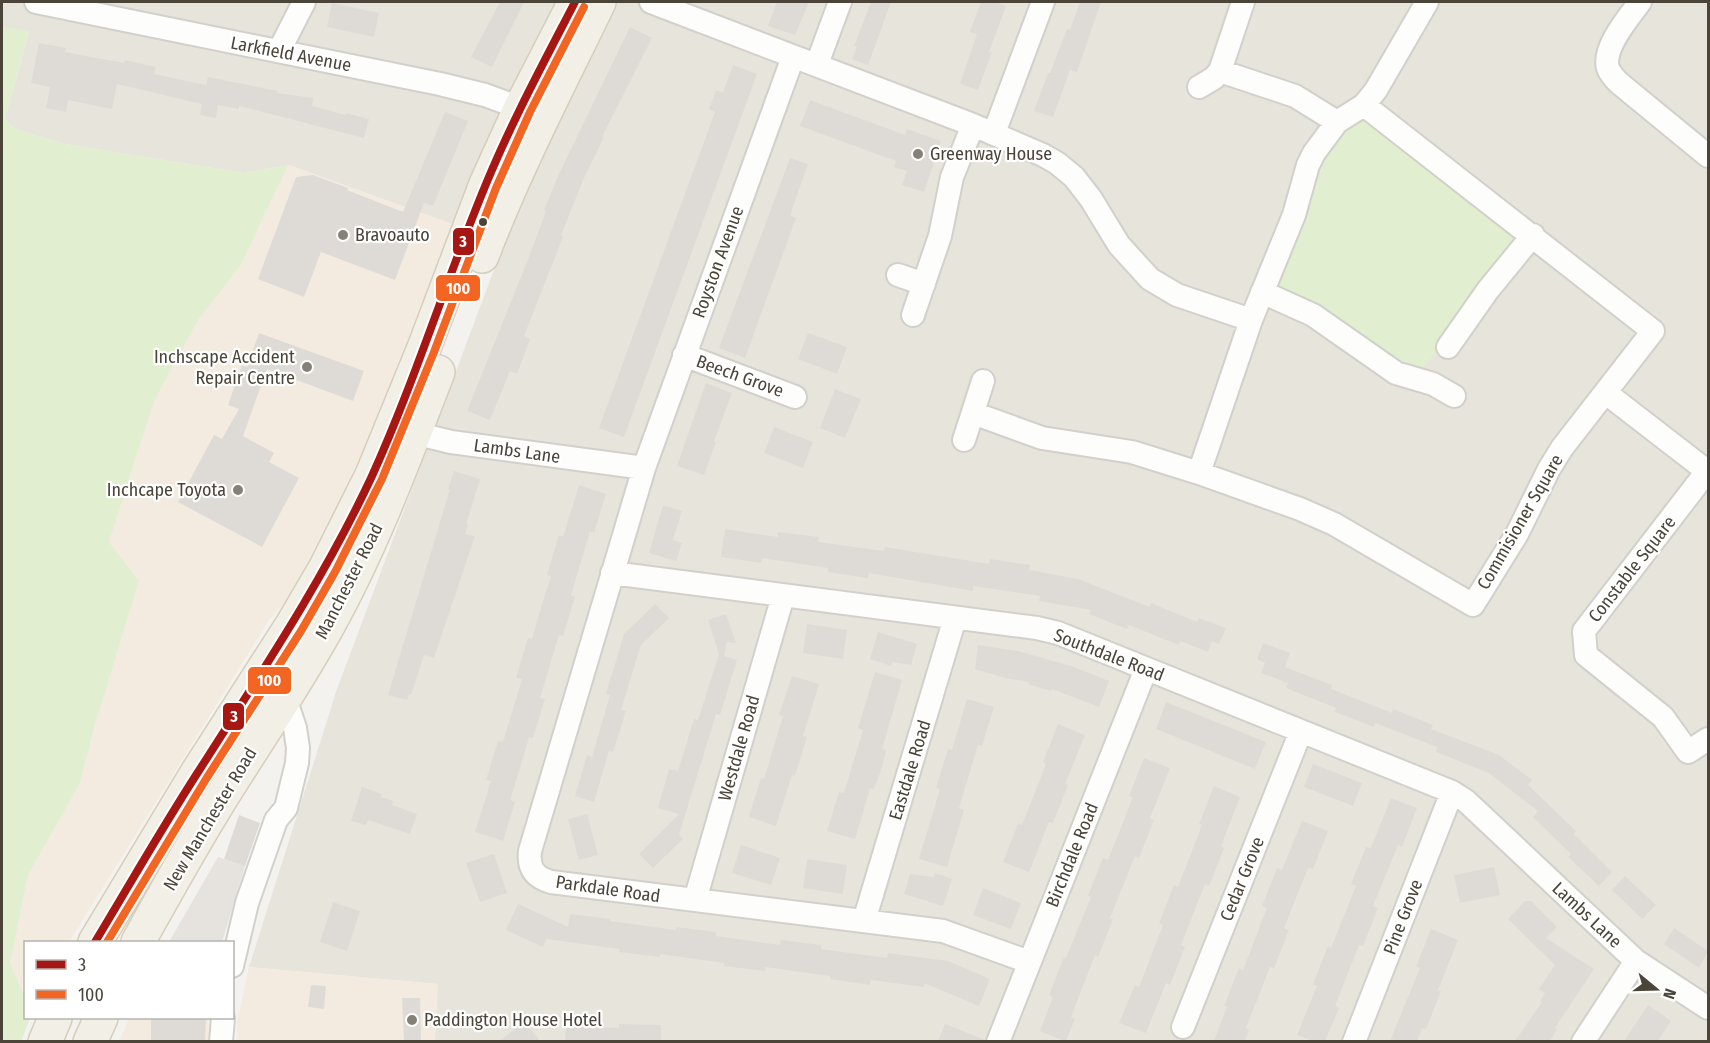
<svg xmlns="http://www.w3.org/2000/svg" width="1710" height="1043" font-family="'Fira Sans Condensed',sans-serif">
  <rect width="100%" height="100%" fill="#f4f2ee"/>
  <path fill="#e7e4dc" d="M2,2H1708V1041H435L437,984L249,967L337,689L504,243L289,165L244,173L65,144L15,129L5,119L29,32L2,27Z"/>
  <path fill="#f3ebdf" d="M288,165L456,225L357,472L298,588L269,620L69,942H26L25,997L10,963L28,875L80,783L94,728L139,581L109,542L154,401L198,320L241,265Z
    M249,967L438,984L435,1041L237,1042V1022Z
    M129,1018H209L208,1041L119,1042Z"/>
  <path fill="#e1eecf" d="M2,27L29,31L5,119L15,129L65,144L244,173L288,165L241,265L198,320L154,401L109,542L139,581L94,728L80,783L28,875L10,963L25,997L26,1018H30L21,1042L2,1041Z
    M1362,122L1369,123L1520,238L1458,325L1421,371L1404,369L1281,289L1277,280L1313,177L1332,142L1352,123Z"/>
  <path fill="#e6e3df" d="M218,857L245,866L222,942H169Z"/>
  <path fill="#dedbd6" d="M500,2H524L492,67L471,57Z
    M777,2H809L795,35L768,26Z
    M871,2H891L868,65L852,59L857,47L854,46Z
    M981,2H995L1006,6L989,52H992L978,90L960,84L977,34L970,32Z
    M1080,2H1101L1077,72L1070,70L1053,117L1034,111L1048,73H1050L1067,29L1070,30Z
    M332,3L379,13L374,37L327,27Z
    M630,27L652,38L602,137H604L584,178L561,235L563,237L524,336L530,339L517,374L510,371L490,420L467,411L527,262L546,211L544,210L559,174Z
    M39,43L66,48L65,52L124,63L125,60L156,67L154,74L206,85L208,77L278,91L277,93L313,98L312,106L345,115L346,113L369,119L364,138L239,106V109L218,105L216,118L200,115L202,104L117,84L112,109L68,100L66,112L46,108L50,87L31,83Z
    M733,65L757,74L624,437L599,428L715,112L709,109L716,90L723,93Z
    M810,100L905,135L907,129L941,141L924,192L902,185L907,171L894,167L896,161L800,126Z
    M445,112L468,121L433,206L424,203L395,280L321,252L304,297L258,279L296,177L313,175L348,188L347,190L403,212Z
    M790,158L808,164L790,215L796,218L745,358L719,348Z
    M259,333L364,371L353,401L267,369L243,436L274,453L269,462L299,478L262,547L178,502L214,435L222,439L239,409L228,405L242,365L247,367Z
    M808,333L847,347L837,374L798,359Z
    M706,383L732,393L714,441L716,442L704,475L677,466Z
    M835,389L861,399L845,438L820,428Z
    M774,427L813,442L803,468L764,453Z
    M454,471L480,479L466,524L468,525L465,534L475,536L434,658L424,655L411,695L409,694L407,700L388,695L450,489H448Z
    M579,485L606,494L594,533L590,531L571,595L575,597L563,636L559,635L540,698L545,699L533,738L529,737L520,768L510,800L515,802L503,841L475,832L491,781L486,780L498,741L503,742L522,679L516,678L528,638L532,639L541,608L551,576L547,575L559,535L563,537Z
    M663,505L682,511L673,540L682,543L676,561L649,553Z
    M725,529L778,537V532L819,537L818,542L884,551L885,547L989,564L990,559L1030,565L1029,570L1078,579L1150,607L1151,603L1197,622L1199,618L1226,628L1219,644L1212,641L1208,652L1180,641L1179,645L1129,625L1127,629L1089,614L1091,610L1039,601L1040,596L973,586V591L869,573L868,578L828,572V568L762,558L761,563L721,557Z
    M655,604L669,618L641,645L621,710L626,711L613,752L609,751L594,802L575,796L587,755L592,757L610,695L606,694L624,634Z
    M726,614L736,643L727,642L724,656L737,660L720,715L716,714L679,835L683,839L653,868L639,854L679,814L658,808L669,769L678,771L694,719L698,720L719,654L708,620Z
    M807,624L847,630L843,659L803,653Z
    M878,632L917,644L911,665L892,662L891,666L870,659Z
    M1263,643L1290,653L1285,667L1332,685L1331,689L1392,713L1393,709L1433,725L1431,729L1499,755L1532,780L1528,785L1576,831L1574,834L1612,872L1599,886L1568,857L1571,854L1533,817L1538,811L1489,773L1436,752L1437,747L1375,723L1374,727L1335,712L1336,708L1286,688L1288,683L1261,673L1265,663L1257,659Z
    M978,645L1018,651L1074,667L1109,681L1099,707L1052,689L1051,691L1028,684L1029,682L1005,678L975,669Z
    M875,672L902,680L882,749L886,750L881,770L874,789L870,788L855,839L827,831L839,792L844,793L863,730L858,728Z
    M792,676L819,684L803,736L807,737L795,776L792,775L776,826L749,817L761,778L764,779L783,716L779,715Z
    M967,699L994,707L982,746L978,745L959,808L964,810L947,867L919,859L940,789L936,788L948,749L952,750Z
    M1166,702L1266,742L1255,769L1156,729Z
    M1058,724L1085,735L1065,784L1068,785L1053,823L1049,822L1029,872L1003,862L1018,824L1022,825L1046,764L1043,762Z
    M1144,758L1170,768L1150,818L1154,820L1139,858L1135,856L1110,918L1113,919L1098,957L1095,955L1071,1017L1075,1019L1066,1041H1064L1040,1031L1053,997L1049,995L1064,957L1066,958L1091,897L1088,896L1103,858L1108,860L1133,797L1129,796Z
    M1313,764L1362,783L1353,806L1304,787Z
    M1214,786L1240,797L1221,846L1224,848L1209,886L1205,884L1181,945L1185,947L1170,985L1166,983L1146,1033L1119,1023L1135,985L1139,987L1163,925L1159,923L1174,885L1178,887L1202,825L1199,824Z
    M362,787L382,794L381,797L393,801L392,805L417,814L410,834L368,820L366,825L351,821Z
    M1391,798L1417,808L1402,847L1398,845L1373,906L1378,908L1363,946L1359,945L1335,1006L1339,1008L1325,1041H1313L1297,1035L1317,986L1313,984L1328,946L1331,948L1356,886L1351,884L1366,847L1371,848Z
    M587,814L598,855L579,860L568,819Z
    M239,815L260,823L245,866L224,859Z
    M1302,821L1328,831L1313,869L1308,868L1284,928L1289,930L1274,968L1270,967L1246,1028L1249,1030L1245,1041H1214L1227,1007L1224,1006L1239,968L1243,970L1267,908L1262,906L1277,868L1282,870Z
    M741,845L780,858L771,885L732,873Z
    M494,854L507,893L480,902L466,863Z
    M807,859L847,865L843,894L803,888Z
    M1494,867L1500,895L1460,903L1454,875Z
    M935,873L952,879L943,906L904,894L910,874L934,877Z
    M1625,876L1656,905L1642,919L1612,890Z
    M983,888L1021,903L1011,929L973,915Z
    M1525,901H1531L1557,927L1546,938L1594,969L1555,1028L1557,1029L1550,1041H1515L1542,1002L1540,1001L1545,993L1539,989L1555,965L1508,919Z
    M333,902L360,911L347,951L320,942Z
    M518,904L568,927L570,914L610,919V921L676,930V927L716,932V936L780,945L781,940L821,945V949L887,958L888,953L948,961L990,979L979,1006L924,983V987L871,980L870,985L830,979V976L765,967V971L724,966V963L660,954V957L619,952L620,949L546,939L543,947L506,930Z
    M1674,928L1708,951L1699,968L1664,944Z
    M1431,929L1458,940L1438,990L1441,991L1426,1029L1422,1028L1417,1041H1390L1420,968L1416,967Z
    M311,985L326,986L324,1009L308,1007Z
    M402,998H420L421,1041H404Z
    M1648,1005L1671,1021L1658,1041H1624Z
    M151,1017H206L205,1041H151Z
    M525,1022L540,1041H499Z
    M619,1024L661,1025V1041H565L566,1026L619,1028Z
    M945,1024L985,1040V1041H938Z"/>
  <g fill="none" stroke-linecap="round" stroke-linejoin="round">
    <g stroke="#d2d0cb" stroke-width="26">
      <path id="minor" d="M36,2L440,84L485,95L534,113
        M651,2L973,125L1043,155L1057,163L1074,177L1091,199L1119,245L1150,279L1177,295L1251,320
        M1640,2C1629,17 1602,48 1608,68C1610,74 1615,79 1619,83L1708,156
        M279,51L304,2
        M793,57L644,468L530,851C528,868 534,877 551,882L943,931L1029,962
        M817,64L840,2
        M1220,71L1295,96L1337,122
        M1199,87L1214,78L1220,71L1243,2
        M1364,105L1653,331L1562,448L1549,469L1517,534L1473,605L1334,524L1300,509L1199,473L1251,320L1294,215L1308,165L1314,153L1337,122L1364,105L1376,90L1427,2
        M994,133L1043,2
        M898,275L924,284
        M1262,292L1313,315L1396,373L1433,384L1454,396
        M913,315L940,236L952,177L973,125
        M1448,347L1488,290L1533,235
        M684,355L795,397
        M1606,393L1707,471
        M973,413L1042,438L1132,452L1199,473
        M402,430L451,442L644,468
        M964,440L983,381
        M1708,470L1584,631L1586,655L1663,717L1688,752L1708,739
        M612,573L1037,628L1058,633L1452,792L1466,801L1636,961L1708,1008
        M695,900L783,596
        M864,921L955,618
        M232,966L247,903L276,820L286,808L297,763L298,748L295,728L285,698
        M1183,1027L1301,731
        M221,1042L223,1018
        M998,1042L1146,669
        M1354,1042L1452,792
        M1583,1042L1636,961"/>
    </g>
    <g stroke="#d6cebb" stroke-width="36">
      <path id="primary" d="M482,256C515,169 559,85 599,2
        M95,942L197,773L292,625L326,567L372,475L424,348L486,184L521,107L575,2
        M138,942C163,897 188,852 215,808C253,746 295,686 330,622C374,542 405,457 438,372
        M45,1042L55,1018
        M90,1042L101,1018"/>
    </g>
    <use href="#minor" stroke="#fdfdfc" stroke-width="22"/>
    <use href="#primary" stroke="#f2efe6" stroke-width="33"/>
    <g stroke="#fff" stroke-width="12">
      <path id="bus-1" d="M95,942C130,884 163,826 200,769C261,673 324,579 372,476C415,381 446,280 486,184C512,121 544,62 575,2"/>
    </g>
    <g stroke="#fff" stroke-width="12">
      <path id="bus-2" d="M107,942L206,779L301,631L335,572L382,479L434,352L496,188L530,112L584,7"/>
    </g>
    <use href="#bus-1" stroke="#a61612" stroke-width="8"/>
    <use href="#bus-2" stroke="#f26522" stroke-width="8"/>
  </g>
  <g fill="#868178" stroke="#fff" stroke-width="2">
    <circle cx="918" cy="154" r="6"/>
    <circle cx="343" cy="235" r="6"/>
    <circle cx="307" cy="367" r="6"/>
    <circle cx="238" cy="490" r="6"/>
    <circle cx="412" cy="1020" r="6"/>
  </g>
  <circle fill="#4b4439" stroke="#fff" stroke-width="2" cx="483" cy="222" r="5"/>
  <g text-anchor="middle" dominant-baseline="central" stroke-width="4.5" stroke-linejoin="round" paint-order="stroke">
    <g font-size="18" fill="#4b4439" stroke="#fff">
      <text transform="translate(291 54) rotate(11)">Larkfield Avenue</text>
      <text transform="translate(718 262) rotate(-70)">Royston Avenue</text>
      <text transform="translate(740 376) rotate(20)">Beech Grove</text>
      <text transform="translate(517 451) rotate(8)">Lambs Lane</text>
      <text transform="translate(1520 522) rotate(-60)">Commisioner Square</text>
      <text transform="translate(1632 569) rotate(-52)">Constable Square</text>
      <text transform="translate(349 581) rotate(-63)">Manchester Road</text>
      <text transform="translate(1109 655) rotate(21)">Southdale Road</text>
      <text transform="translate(739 748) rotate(-74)">Westdale Road</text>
      <text transform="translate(910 770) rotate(-73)">Eastdale Road</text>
      <text transform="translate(210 819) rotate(-59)">New Manchester Road</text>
      <text transform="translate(1072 855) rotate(-68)">Birchdale Road</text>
      <text transform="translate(1242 879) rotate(-68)">Cedar Grove</text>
      <text transform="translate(608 889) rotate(8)">Parkdale Road</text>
      <text transform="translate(1587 915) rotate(43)">Lambs Lane</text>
      <text transform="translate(1403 917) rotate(-69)">Pine Grove</text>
    </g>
    <g font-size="18" fill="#4b4439" stroke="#fff" text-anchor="start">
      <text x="930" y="154">Greenway House</text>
      <text x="355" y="235">Bravoauto</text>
      <text x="295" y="357" text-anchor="end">Inchscape Accident<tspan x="295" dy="21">Repair Centre</tspan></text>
      <text x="226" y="490" text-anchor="end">Inchcape Toyota</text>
      <text x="424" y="1020">Paddington House Hotel</text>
    </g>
  </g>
  <g stroke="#fff" stroke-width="2">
    <rect x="452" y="227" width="23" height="29" rx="6" fill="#a61612"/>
    <rect x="435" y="274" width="46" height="28" rx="6" fill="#f26522"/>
    <rect x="247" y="666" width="45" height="29" rx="6" fill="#f26522"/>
    <rect x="222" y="702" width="23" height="29" rx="6" fill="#a61612"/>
  </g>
  <g font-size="16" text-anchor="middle" font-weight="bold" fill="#fff">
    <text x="463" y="247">3</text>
    <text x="458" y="294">100</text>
    <text x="269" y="686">100</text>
    <text x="234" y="722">3</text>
  </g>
  <rect width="1710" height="1043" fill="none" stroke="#4b4439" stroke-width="6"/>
  <rect x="24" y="941" width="210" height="78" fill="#ffffff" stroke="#b7b4b0" stroke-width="1.5"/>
  <rect x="36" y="960" width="30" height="9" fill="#a61612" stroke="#b7b4b0" stroke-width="1.5"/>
  <text x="78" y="971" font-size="18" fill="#4b4439">3</text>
  <rect x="36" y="990" width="30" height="9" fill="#f26522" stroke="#b7b4b0" stroke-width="1.5"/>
  <text x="78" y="1001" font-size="18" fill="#4b4439">100</text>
  <g transform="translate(1656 989) rotate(109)" stroke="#ffffff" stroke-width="4.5" paint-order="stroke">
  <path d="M0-4.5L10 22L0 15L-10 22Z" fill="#4b4439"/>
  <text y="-9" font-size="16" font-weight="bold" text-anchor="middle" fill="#4b4439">N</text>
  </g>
</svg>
